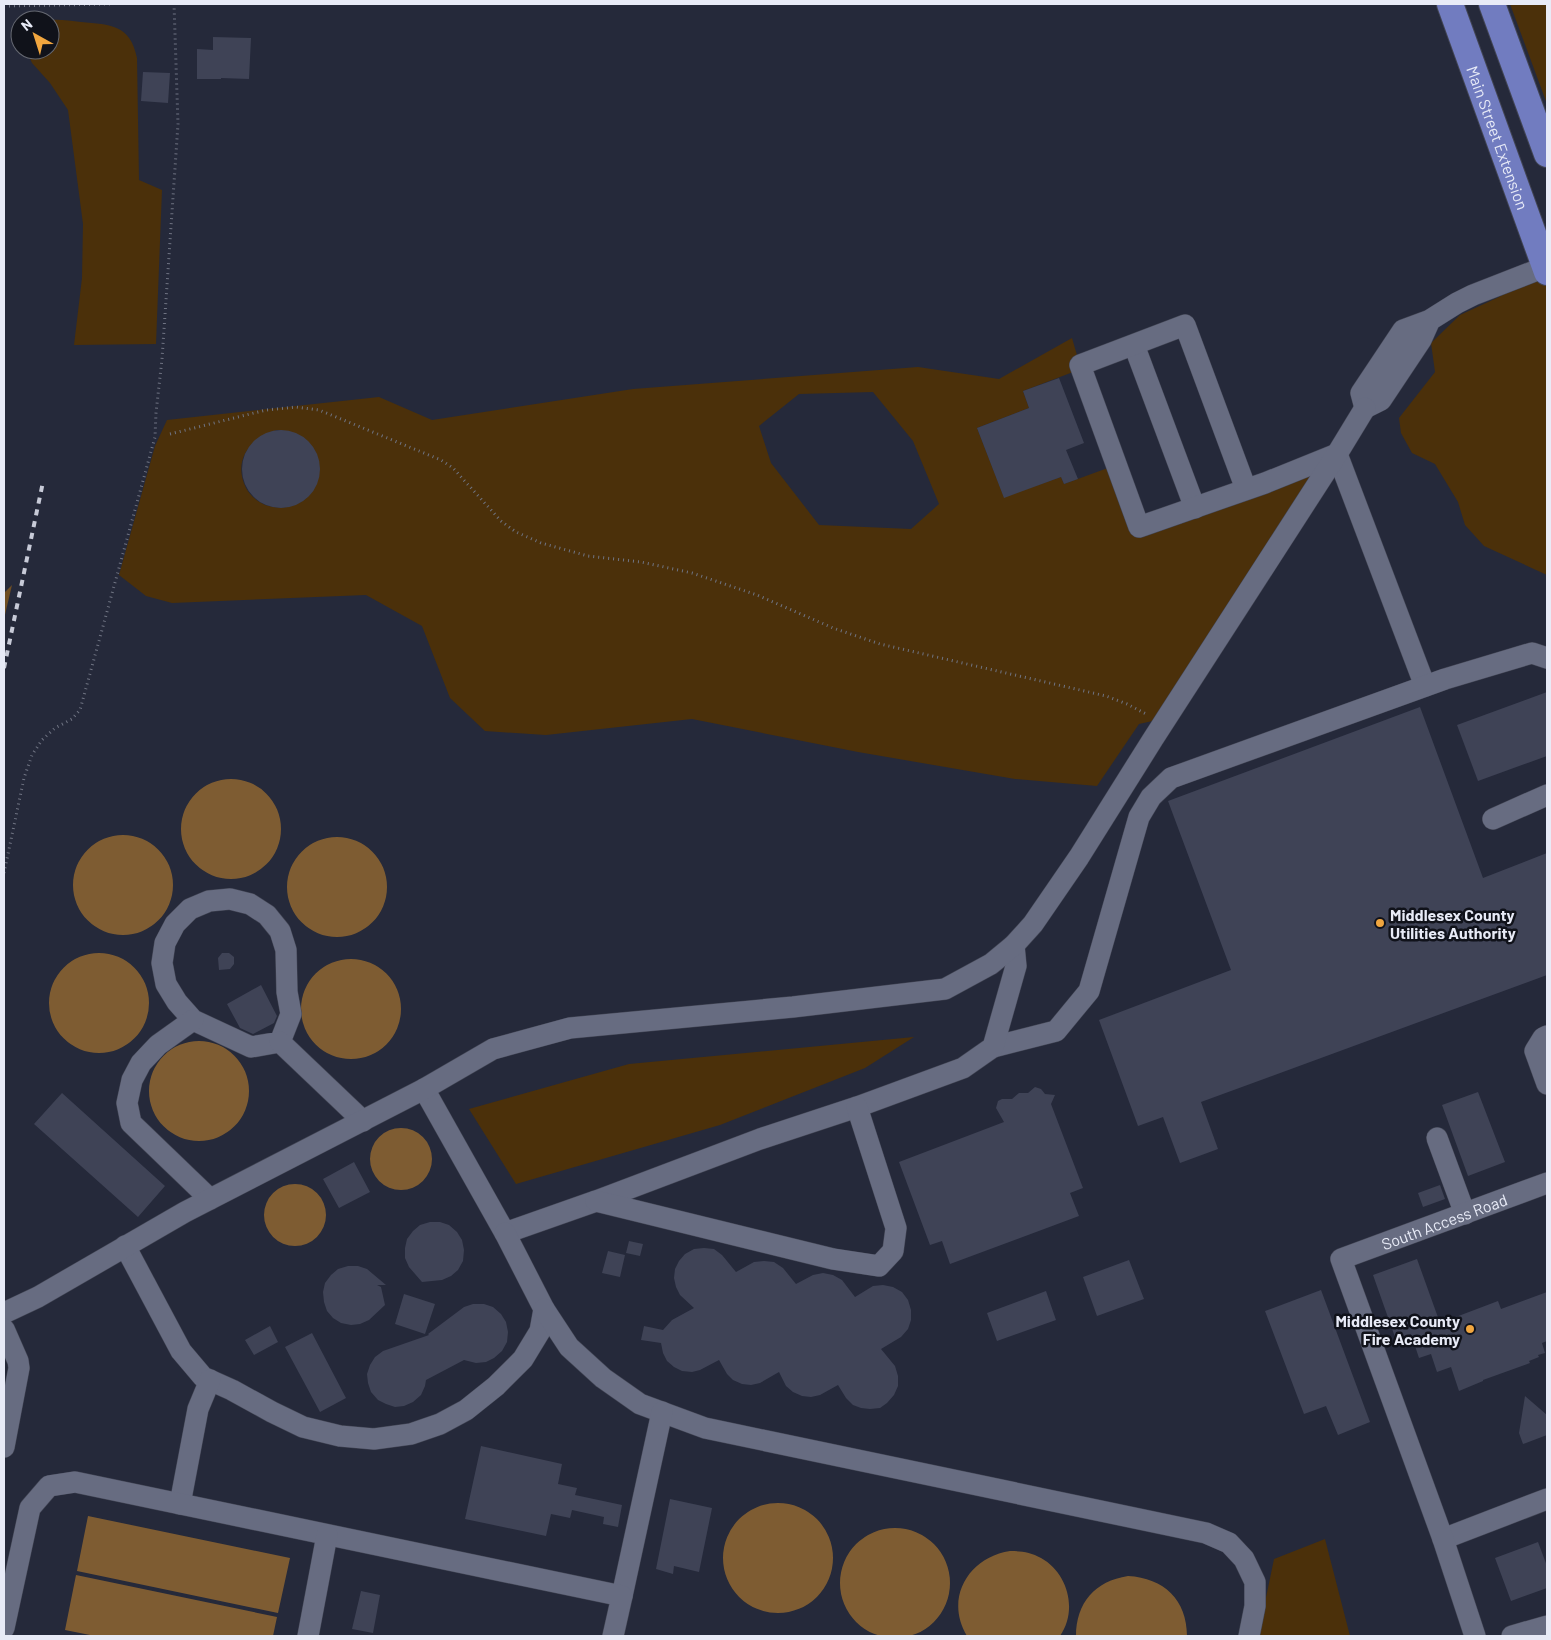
<svg xmlns="http://www.w3.org/2000/svg" width="1551" height="1640" font-family="Barlow,sans-serif">
  <rect width="100%" height="100%" fill="#25293a"/>
  <path fill="#4b300a" fill-rule="evenodd" d="M1510,4H1547V104Z
    M50,20C60,19 71,21 81,22C111,25 130,24 137,58L139,180L162,190L156,344L74,345L82,278L83,224L68,110L50,83L32,63L26,50H50Z
    M1545,267L1547,272V575L1484,546L1465,525L1458,502L1435,464L1412,453L1401,433L1399,418L1435,372L1431,343L1460,315L1499,297Z
    M1072,338L1081,369L1023,391L1029,408L977,428L1004,497L1061,477L1064,484L1116,465L1139,527L1337,454L1166,718L1139,724L1097,786L1015,779L858,752L692,719L546,735L485,731L450,698L422,626L366,595L172,603L146,596L119,575L155,446L167,420L379,397L432,420L633,389L918,367L999,379ZM873,392L913,441L939,504L911,529L819,525L771,463L759,426L799,394ZM277,430C343,434 325,520 269,506C260,504 250,496 246,488C232,460 251,437 277,430Z
    M914,1037L865,1068L720,1125L516,1184L469,1109L629,1064Z
    M1325,1539L1350,1636H1258L1274,1559Z"/>
  <path fill="#6f4e23" d="M12,585L4,619V593Z"/>
  <path fill="#7e5c32" d="M181 829a50 50 0 1 1 100 0a50 50 0 1 1-100 0Z
    M73 885a50 50 0 1 1 100 0a50 50 0 1 1-100 0Z
    M287 887a50 50 0 1 1 100 0a50 50 0 1 1-100 0Z
    M49 1003a50 50 0 1 1 100 0a50 50 0 1 1-100 0Z
    M301 1009a50 50 0 1 1 100 0a50 50 0 1 1-100 0Z
    M149 1091a50 50 0 1 1 100 0a50 50 0 1 1-100 0Z
    M370 1159a31 31 0 1 1 62 0a31 31 0 1 1-62 0Z
    M264 1215a31 31 0 1 1 62 0a31 31 0 1 1-62 0Z
    M723 1558a55 55 0 1 1 110 0a55 55 0 1 1-110 0Z
    M88,1516L290,1558L278,1613L77,1571Z
    M840 1583a55 55 0 1 1 110 0a55 55 0 1 1-110 0Z
    M1010,1551C1021,1551 1031,1552 1041,1558C1068,1573 1078,1610 1060,1636H967C944,1598 969,1557 1010,1551Z
    M76,1575L277,1617L273,1636H95L65,1630Z
    M1128,1576C1164,1578 1187,1600 1187,1636H1076C1076,1603 1095,1581 1128,1576Z"/>
  <path fill="#3f4356" d="M213,37L251,38L249,79L221,78V79H197V49L213,50Z
    M143,72L170,73L168,103L141,101Z
    M1059,378L1084,443L1066,450L1078,479L1064,484L1061,477L1004,498L977,428L1029,408L1023,391Z
    M242 469a39 39 0 1 1 78 0a39 39 0 1 1-78 0Z
    M1547,692V756L1478,781L1457,725Z
    M1420,707L1483,878L1547,853V975L1201,1102L1218,1149L1180,1163L1163,1117L1138,1126L1099,1020L1231,970L1168,801Z
    M222,953H229L234,957V964L230,969L219,970L218,958Z
    M261,985L277,1016L274,1023L253,1034L240,1028L227,1004Z
    M1035,1087L1041,1089L1045,1094L1055,1095L1051,1104L1083,1188L1070,1193L1079,1216L950,1264L942,1241L930,1245L899,1162L1004,1122L996,1108L998,1101L1002,1099H1012L1019,1093H1028Z
    M1478,1092L1505,1162L1468,1176L1442,1105Z
    M62,1093L165,1186L138,1217L34,1124Z
    M354,1162L370,1192L339,1208L323,1179Z
    M1440,1185L1445,1199L1423,1207L1418,1193Z
    M430,1222H440L449,1225L457,1232L462,1240L464,1250L463,1261L458,1270L451,1276L442,1280L422,1282L409,1267L405,1258V1248L407,1239L413,1231L420,1225Z
    M629,1241L643,1244L640,1256L626,1253Z
    M704,1248L714,1249L722,1255L736,1272L754,1262L764,1261L774,1262L783,1268L796,1284L813,1275L823,1273L833,1275L842,1280L855,1297L873,1286L883,1285L893,1287L902,1292L908,1300L911,1310V1320L908,1329L901,1337L881,1349L895,1366L898,1376V1386L894,1395L887,1403L880,1408L870,1409L861,1408L853,1405L846,1398L838,1385L820,1395L811,1397L802,1396L793,1392L786,1386L779,1372L760,1383L751,1385L742,1384L733,1380L727,1374L719,1360L700,1370L692,1372L682,1371L674,1367L667,1361L663,1353L661,1343L641,1340L644,1326L663,1330L672,1320L694,1308L680,1295L676,1287L674,1278L675,1269L679,1261L685,1254L694,1249Z
    M608,1251L625,1255L620,1277L602,1273Z
    M1417,1259L1440,1323L1498,1301L1501,1309L1547,1292V1341L1542,1343L1545,1353L1538,1355L1539,1357L1529,1361L1530,1363L1483,1380V1381L1459,1391L1451,1367L1437,1372L1431,1354L1419,1358L1411,1334L1396,1340L1373,1275Z
    M1129,1260L1144,1299L1097,1316L1083,1277Z
    M348,1266H358L367,1269L386,1285H377L381,1287L385,1305L369,1320L360,1324L351,1325L341,1323L333,1318L327,1311L324,1302L323,1292L325,1283L331,1275L338,1269Z
    M1321,1290L1370,1422L1338,1435L1326,1406L1304,1414L1265,1311Z
    M1046,1291L1056,1320L997,1341L987,1313Z
    M404,1294L435,1304L425,1334L395,1324Z
    M473,1304H484L493,1307L501,1314L506,1322L508,1332L507,1342L502,1351L494,1358L486,1362L476,1363L464,1360L426,1380L425,1386L421,1395L413,1402L404,1406L395,1407L386,1404L378,1400L371,1392L368,1383L367,1374L370,1365L375,1357L383,1351L429,1335L428,1334L464,1307Z
    M270,1326L278,1342L254,1355L245,1340Z
    M312,1333L346,1398L320,1412L285,1347Z
    M1525,1396L1547,1415V1435L1523,1444L1519,1433Z
    M481,1446L562,1464L558,1484L577,1488L575,1495L622,1505L618,1527L603,1524L604,1517L572,1510L570,1518L551,1514L546,1536L465,1519Z
    M670,1499L712,1508L699,1572L674,1566L673,1574L656,1569Z
    M1538,1542L1547,1566V1588L1511,1601L1495,1558Z
    M361,1591L380,1595L373,1633L352,1629Z"/>
  <g fill="none" stroke-linecap="round" stroke-linejoin="round">
    <g stroke="#424554" stroke-width="22">
      <g id="minor">
        <path d="M1430,320L1421,340L1381,400L1365,408L1361,393L1403,330L1430,320L1457,303L1473,295L1545,267"/>
        <path d="M1134,345L1195,508"/>
        <path d="M1246,489L1185,325L1080,365L1139,527L1265,483L1337,454L1425,686"/>
        <path d="M1493,819L1547,795"/>
        <path d="M230,899L250,904L267,915L280,931L286,950L287,992L291,1014L280,1042L251,1047L193,1020L177,1002L166,984L162,963L165,943L175,924L190,909L209,901Z"/>
        <path d="M193,1020L158,1045L141,1063L132,1080L127,1103L131,1123L210,1199"/>
        <path d="M1547,1036L1543,1038L1535,1051L1547,1084"/>
        <path d="M280,1042L363,1121"/>
        <path d="M993,1047L1056,1031L1089,991L1139,817L1151,797L1171,778L1445,679L1532,653L1547,658"/>
        <path d="M424,1089L505,1233L596,1201L760,1139L857,1107L963,1068L993,1047L1016,966L1014,945"/>
        <path d="M1437,1138L1465,1214"/>
        <path d="M596,1201L833,1259L879,1266L893,1251L896,1228L857,1107"/>
        <path d="M125,1246L181,1351L203,1377L232,1390L272,1412L303,1427L340,1436L374,1439L411,1434L440,1424L466,1410L496,1386L523,1359L540,1331L544,1309L505,1233"/>
        <path d="M544,1309L569,1347L603,1378L640,1404L705,1428L1206,1533L1229,1543L1244,1559L1255,1582V1606L1249,1636"/>
        <path d="M4,1313L38,1297L185,1212L424,1089L493,1049L570,1028L793,1007L945,989L991,964L1014,945L1033,924L1079,857L1153,739L1337,454L1365,408"/>
        <path d="M4,1329L18,1361L19,1368L4,1447"/>
        <path d="M180,1504L198,1409L210,1380"/>
        <path d="M1443,1539L1547,1499"/>
        <path d="M622,1596L662,1412"/>
        <path d="M4,1628L30,1508L49,1486L75,1482L622,1596L613,1636"/>
        <path d="M308,1636L327,1535"/>
        <path id="s1" d="M1475,1636L1443,1539L1341,1259L1547,1183"/>
        <path d="M1512,1636L1547,1626"/>
      </g>
    </g>
    <g stroke="#424554" stroke-width="28">
      <g id="major">
        <path id="s2" d="M1450,4L1547,272"/>
        <path d="M1492,4L1547,154"/>
      </g>
    </g>
    <path stroke="#707483" stroke-width="3" stroke-dasharray="1 4" stroke-linecap="butt" d="M4,6L110,4
      M170,434L266,410L296,407L319,410L441,460L453,468L501,521L516,532L541,543L588,556L641,562L692,573L757,595L833,628L880,644L1106,696L1127,704L1148,715
      M4,873L24,778L32,755L42,740L55,728L72,719L80,710L155,437L156,413L162,359L178,124L174,4"/>
    <use href="#minor" stroke="#676c81" stroke-width="21"/>
    <use href="#major" stroke="#717cc0" stroke-width="26"/>
    <path stroke="#c7cad7" stroke-width="4" stroke-dasharray="6 6" stroke-linecap="butt" d="M4,668L43,482"/>
  </g>
  <g fill="#f1a63f" stroke="#10121a" stroke-width="2">
    <circle cx="1380" cy="923" r="5"/>
    <circle cx="1470" cy="1329" r="5"/>
  </g>
  <g text-anchor="middle" dominant-baseline="central" stroke-width="5" stroke-linejoin="round" paint-order="stroke">
    <g font-size="16" fill="#e8ebf7" stroke="#10121a">
      <text stroke="none"><textPath href="#s2" startOffset="142">Main Street Extension</textPath></text>
      <text stroke="none"><textPath href="#s1" startOffset="510">South Access Road</textPath></text>
    </g>
    <g font-size="16" font-weight="bold" fill="#e8ebf7" stroke="#10121a" text-anchor="start">
      <text x="1390" y="914">Middlesex County<tspan x="1390" dy="18">Utilities Authority</tspan></text>
      <text x="1460" y="1320" text-anchor="end">Middlesex County<tspan x="1460" dy="18">Fire Academy</tspan></text>
    </g>
  </g>
  <rect width="1551" height="1640" fill="none" stroke="#e8ebf7" stroke-width="10"/>
  <g transform="translate(35 35) rotate(321)"><circle r="24" fill="#10121a" stroke="#666972"/>
  <path d="M0-4L9 19L0 12L-9 19Z" fill="#f1a63f"/>
  <text y="-8" font-size="14" font-weight="bold" text-anchor="middle" fill="#e8ebf7">N</text>
  </g>
</svg>
